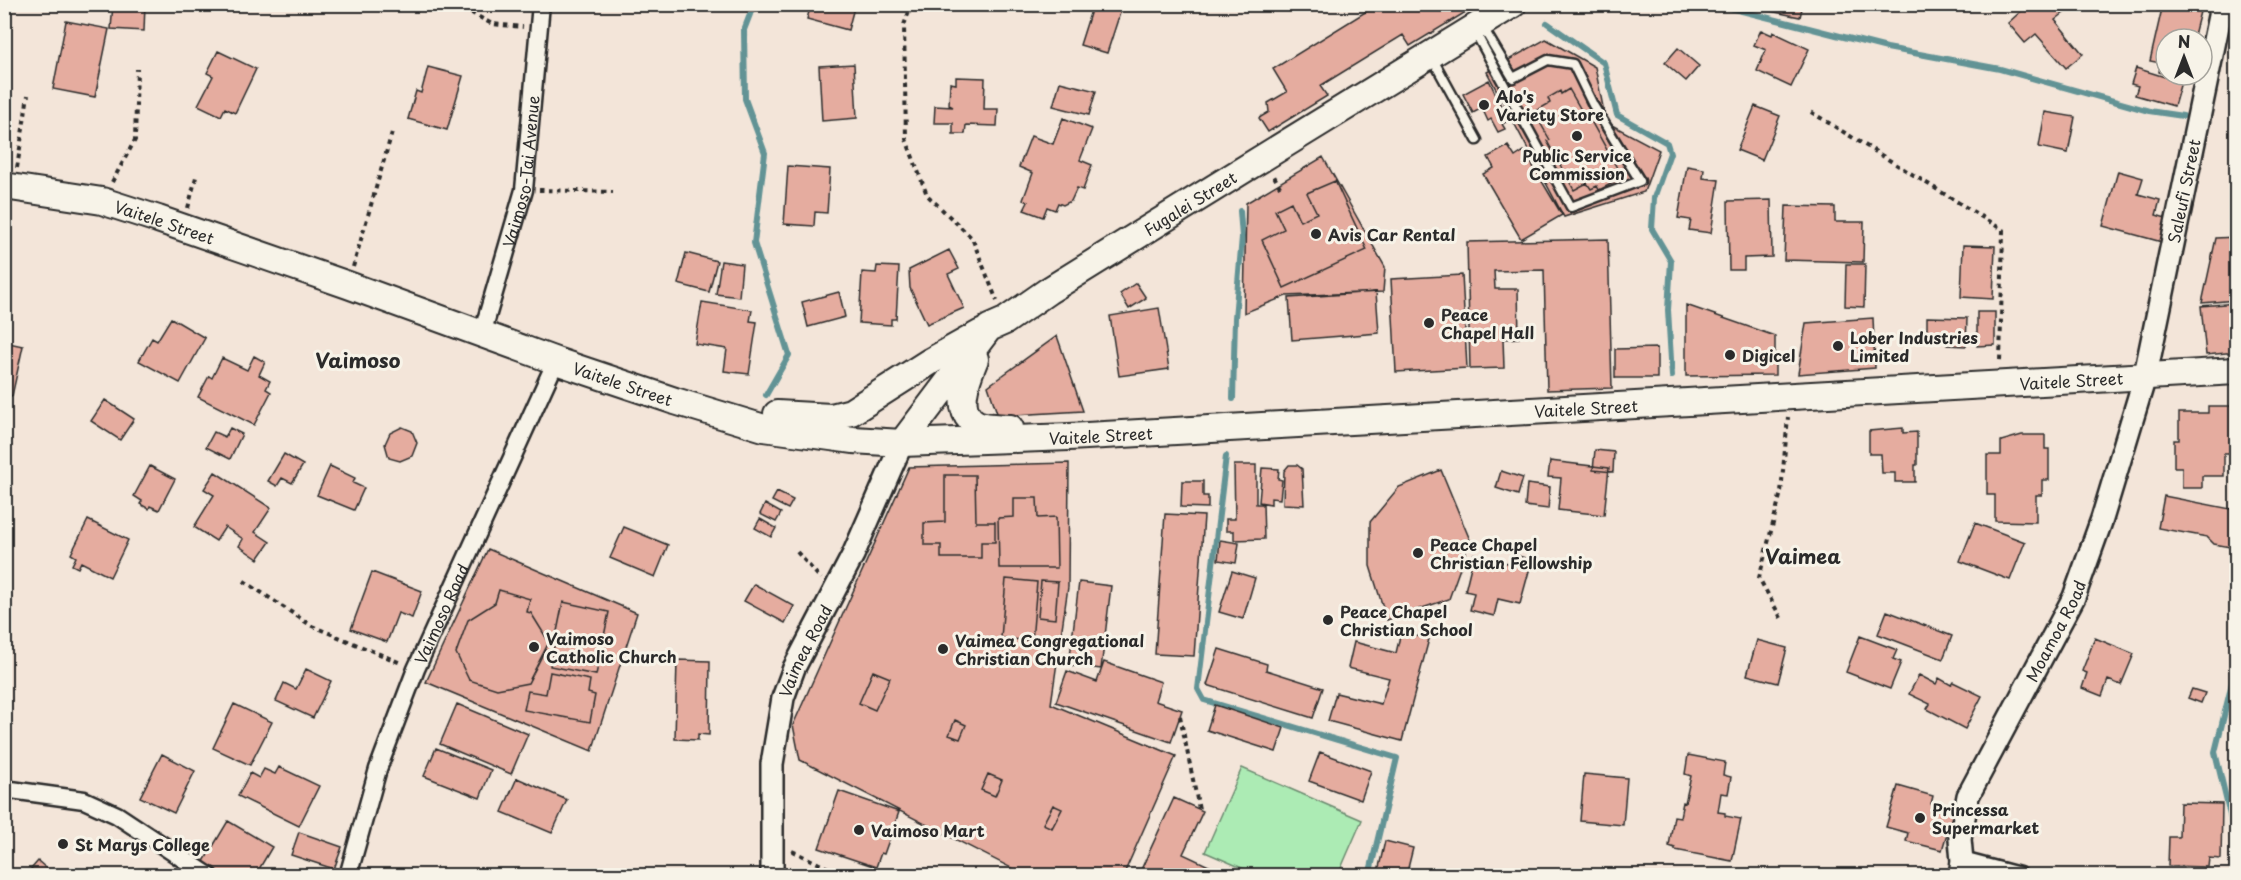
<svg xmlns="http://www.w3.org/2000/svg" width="2241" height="880" font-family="'Playpen Sans',sans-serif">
  <rect width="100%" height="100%" fill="#f3e5d9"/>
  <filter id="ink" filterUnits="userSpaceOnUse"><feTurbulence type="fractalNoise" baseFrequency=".0167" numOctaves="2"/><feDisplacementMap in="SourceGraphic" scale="12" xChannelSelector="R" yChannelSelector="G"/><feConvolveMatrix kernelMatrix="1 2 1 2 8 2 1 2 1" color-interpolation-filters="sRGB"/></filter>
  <g filter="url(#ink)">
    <path fill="#acebb4" stroke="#6c8b70" stroke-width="1.5" d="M1242,768L1362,820L1338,875H1258L1205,852Z"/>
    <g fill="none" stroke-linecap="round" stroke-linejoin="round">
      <path stroke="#629395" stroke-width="6" d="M754,4L744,30L745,99L765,153L754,243L789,355L766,395
        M1702,4L1730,8L1887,48L2000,69L2149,111L2183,116
        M1547,23L1604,63L1617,115L1667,143L1670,153L1654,198L1652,229L1671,261L1668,310L1672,376
        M1233,399L1235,318L1242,237L1240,211
        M1226,456L1198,689L1204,700L1397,758L1369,876
        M2236,667L2215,752L2236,840"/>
    </g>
    <path fill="#e5ac9f" stroke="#2b2b2b" stroke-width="1.5" d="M113,4H145L144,31L111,29Z
      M811,4H855L848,30L807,19Z
      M1093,4H1103L1121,10L1107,53L1080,45Z
      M1363,4H1479L1410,46L1403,35L1320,86L1327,96L1268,132L1259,118L1269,112L1268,103L1287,92L1273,69L1367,11Z
      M1761,4H1803L1800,17L1760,9Z
      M2029,4H2056L2064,13L2055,20L2083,54L2066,68L2036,34L2025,43L2008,23Z
      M2163,4H2202L2193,39H2166V74L2159,72L2161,63L2150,61Z
      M66,21L109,29L95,97L53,89Z
      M1761,30L1772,35L1773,32L1809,49L1791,87L1757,71L1766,50L1754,45Z
      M1546,39L1595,67L1606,122L1659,150L1644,192L1564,217L1487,72Z
      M1678,48L1699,66L1686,81L1665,63Z
      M218,51L256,69L235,113L225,108L221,116L198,105L213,76L207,73Z
      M854,64L857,118L822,121L819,66Z
      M428,67L463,76L447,130L408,119L416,91L421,93Z
      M2136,68L2181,82L2174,106L2135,95L2138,86L2131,84Z
      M956,77L985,78L984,109H998L997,126L966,125L965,134H953V123H934L935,106L953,107L949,105L950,83L956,84Z
      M1489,80L1508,121L1502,124L1505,129L1498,132L1491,119L1488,121L1482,108L1473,113L1463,94Z
      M1060,82L1096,91L1089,115L1053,106Z
      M1569,89L1584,115L1587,114L1617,168L1611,171L1613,175L1610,177L1613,183L1599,190L1597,186L1591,189L1587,183L1574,190L1547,141L1550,140L1534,112L1550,103L1548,98L1560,91L1561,94Z
      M1755,106L1780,116L1762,160L1737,150Z
      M2045,112L2075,117L2068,153L2039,147Z
      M1063,118L1092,129L1080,160L1092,165L1083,190L1077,188L1071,201L1063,205L1058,203L1055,210L1047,207L1043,217L1024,210L1028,202L1023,200L1033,173L1019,167L1031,136L1053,144Z
      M2234,143H2236V166H2235Z
      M1508,146L1515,157L1524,151L1562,215L1521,239L1483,174L1494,168L1488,157Z
      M1323,157L1385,267L1383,292L1286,296L1244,313L1246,203Z
      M788,166L830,169L827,213L815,212L814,226L784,224Z
      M1687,166L1704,169L1703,178L1719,180L1711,233L1689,230L1691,220L1678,218Z
      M2118,171L2143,178L2138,194L2160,200L2156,215L2169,219L2162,242L2103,226Z
      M1335,181L1367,250L1284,288L1262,240L1284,229L1275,210L1291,202L1300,221L1317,213L1307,193Z
      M1771,200L1772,257L1744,258V270H1729L1728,201Z
      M1786,206L1835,207V222H1864L1863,262L1784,260Z
      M2236,237V300L2202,303L2216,238Z
      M1608,239L1612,388L1547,390L1544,270L1494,271L1495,289H1518L1519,338L1503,339L1504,368L1470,369L1467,242Z
      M1963,245L1995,246L1993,299L1961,297Z
      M949,250L959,269L948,274L964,308L927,324L910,288L909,270Z
      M686,253L717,261L709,292L678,284Z
      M721,261L742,264L739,297L716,294Z
      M1846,264H1865L1864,307L1845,306Z
      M877,266L899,267L896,319H891V325L859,323L862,272L876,273Z
      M1462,275L1467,368L1396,372L1391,279Z
      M1136,283L1146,298L1129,309L1120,294Z
      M839,292L845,317L808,327L802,302Z
      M1376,292L1379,333L1292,340L1289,298Z
      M702,302L752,310L750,321L757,322L749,374L724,371L727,349L695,344Z
      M2236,303V352L2206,355L2201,306Z
      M1686,305L1775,336V375L1686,376Z
      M1159,308L1169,369L1119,376L1110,316Z
      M1977,312H1995V345L1977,346Z
      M1927,317L1967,318L1966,346L1947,345L1948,340H1927Z
      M171,318L205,338L180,383L139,361L152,338L157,341Z
      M1873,318L1875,368L1798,374L1806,323Z
      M1057,336L1083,411L998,416L988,386Z
      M4,342L23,346L12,396L4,395Z
      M1657,348V378H1615V349Z
      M254,356L265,362L259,375L270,381L266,389L271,392L254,425L198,397L209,376L212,378L222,358L247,370Z
      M105,400L134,419L120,440L91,421Z
      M2208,406H2236V453H2224V476H2202V488H2182V467H2174V440H2179V413H2208Z
      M402,427L412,431L417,443L412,456L400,461L389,458L385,444L390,433Z
      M230,428L242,434L230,459L206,447L214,432L225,437Z
      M1903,428V433L1917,432V465H1915V482H1895V473H1882L1881,454H1869V431Z
      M2022,435H2045V449H2049V480H2042V495H2036V522L1995,521V495H1987V455H2001V441Z
      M1595,450L1614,452L1613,472L1593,470Z
      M284,454L303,465L292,483L282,478L277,486L268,481Z
      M1550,461L1609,468L1604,515L1558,510L1561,478L1548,477Z
      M1069,463L1068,587L1051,704L1176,756L1123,876H1027L800,760L793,725L909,467Z
      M1234,465H1256V504H1263L1264,539L1234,540V531H1226V519H1235Z
      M1289,465H1297L1302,469L1304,505L1283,504L1284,471Z
      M150,466L175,479L159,510L150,506L149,509L140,504L142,501L134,496Z
      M330,466L355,478L353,483L364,488L354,510L317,495Z
      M1262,468L1279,469L1278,479L1282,480L1280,499L1271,498V504L1259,502Z
      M1441,470L1470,540L1449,599L1387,620L1370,566V522L1399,487Z
      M1501,471L1523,478L1518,495L1496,488Z
      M215,472L271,508L255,532L270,542L258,559L239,546L243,539L225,527L216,541L194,527L214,495L204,489Z
      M945,475H975L976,522H995V542H981V558H941V545H924V523L945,522Z
      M1182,481H1203V496H1208V508L1181,507Z
      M1527,484L1550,487L1548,509L1525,506Z
      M777,492L793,500L788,509L772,501Z
      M2164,496L2236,510V548L2214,544L2207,537L2158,528Z
      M1014,498H1037L1038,518L1056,517L1057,568H999L998,518L1014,517Z
      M765,504L781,513L776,522L760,514Z
      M1165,514L1204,516L1194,656L1155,654Z
      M760,519L776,528L771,537L755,528Z
      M88,520L128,540L110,577L81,562L78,568L72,565L76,557L71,554Z
      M1975,523L2025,542L2010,580L1960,561Z
      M624,527L668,545L655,577L610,558Z
      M1220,540L1239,543L1236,563L1218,560Z
      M488,549L637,613L592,751L426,682Z
      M1474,554L1515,565L1518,556L1532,560L1520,604L1498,599L1494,616L1470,610L1474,593L1465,591Z
      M1232,571L1255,578L1243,619L1219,612Z
      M372,572L422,591L412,618L398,613L387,642L351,629Z
      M1006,579L1037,582L1032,641L1001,638Z
      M1041,581L1058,582L1055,619L1038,617Z
      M1079,582L1111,586L1101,669L1069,665Z
      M754,584L794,606L785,623L744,601Z
      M499,590L530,599L527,612L531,613L549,642L528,683L497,689L469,680L456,653L468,620L495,603Z
      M563,602L609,612L596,675L550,666Z
      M1887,611L1952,636L1943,659L1878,634Z
      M1401,632L1429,639L1402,741L1328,721L1336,693L1381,704L1389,678L1348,668L1354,642L1396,653Z
      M1860,636L1897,650L1893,659L1901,662L1890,689L1846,672Z
      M2095,638L2134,654L2121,685L2108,680L2102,696L2082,688L2087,673L2082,671Z
      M1757,640L1787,648L1778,683L1747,675Z
      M1219,649L1267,664L1266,670L1323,688L1313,718L1207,685Z
      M677,660L710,661L709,735L698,734V740L675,739Z
      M1104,662L1161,682L1155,701L1182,710L1171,742L1056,702L1067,671L1097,682Z
      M306,669L331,681L313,718L276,701L284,683L296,689Z
      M873,671L890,678L875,710L859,703Z
      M550,672L590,680L588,693L595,695L590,722L524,710L528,691L546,694Z
      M1919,675L1936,684L1939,678L1951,685L1953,682L1982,696L1965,729L1927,709L1930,704L1909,694Z
      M2192,689L2205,693L2201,703L2188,698Z
      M234,704L272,722L250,765L213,748Z
      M457,704L528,734L511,774L440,744Z
      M1215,705L1284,728L1276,752L1207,730Z
      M955,720L966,725L960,739L949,735Z
      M436,748L491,770L480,798L424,776Z
      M1320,752L1371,771L1361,800L1309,781Z
      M162,754L195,771L174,813L140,797Z
      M1688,755L1725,762L1723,775L1731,777L1728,794L1721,793L1718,812L1725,813V816L1741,819L1732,861L1675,850V848L1669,846L1674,816L1680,817L1683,802L1685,803L1691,776L1685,774Z
      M279,767L319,786L299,826L238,796L250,773L259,778L264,769L275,774Z
      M988,774L1002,780L995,796L981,790Z
      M1584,774L1627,778L1623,825L1580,821Z
      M517,778L567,800L552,833L502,812Z
      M1898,786L1933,796L1931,804L1954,810L1942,850L1906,841L1908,833L1886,827Z
      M839,791L899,812L884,854L881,853L876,867L819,848Z
      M1174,798L1203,811L1183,854L1230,876H1148L1140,872Z
      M2180,803L2222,804L2221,859L2209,858L2208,867L2168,866L2169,837H2179Z
      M1053,805L1062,809L1052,828L1043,824Z
      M228,821L272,847L255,876H224L203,863Z
      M299,832L342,847L334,869L291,855Z
      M1385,841L1413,848L1406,876H1377Z
      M38,861L55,876H25Z"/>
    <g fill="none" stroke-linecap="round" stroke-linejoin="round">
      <g stroke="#2b2b2b" stroke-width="13">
        <path id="service" d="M1474,30L1571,207L1640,181L1593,105L1573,64L1548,60L1513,78L1482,26
          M1431,56L1477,140"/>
      </g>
      <g stroke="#2b2b2b" stroke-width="21">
        <g id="minor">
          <path id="s1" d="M482,334L524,190L541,4"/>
          <path d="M4,789L84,800L117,815L209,876"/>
          <path d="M1962,861L2019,876"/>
          <path id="s2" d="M348,876L378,769L416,669L556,361"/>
        </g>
      </g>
      <g stroke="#2b2b2b" stroke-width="26">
        <g id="tertiary">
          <path id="s3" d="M772,876V764L783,698L794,668L853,555L902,443"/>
          <path id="s4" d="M1960,876L1962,861L1960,839L1968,796L2074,597L2102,519L2145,377"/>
        </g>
      </g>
      <g stroke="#2b2b2b" stroke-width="27">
        <g id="secondary">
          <path id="s5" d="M2145,377L2222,4"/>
        </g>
      </g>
      <g stroke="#2b2b2b" stroke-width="30">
        <g id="primary">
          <path id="s6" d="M4,186L102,201L158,219L348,285L556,361L675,401L764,428L853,440L902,443L1069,437L2236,371"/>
          <path d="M975,359C968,376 952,412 977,424C986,428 1000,427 1010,428"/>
          <path d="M777,414L831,417L851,412L931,361L981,333"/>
          <path id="s7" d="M902,443L989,328L1005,321L1048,291L1243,170L1513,4"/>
        </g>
      </g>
      <path stroke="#2b2b2b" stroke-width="4" stroke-dasharray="4.5 4.5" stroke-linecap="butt" d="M455,4L492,24L523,27
        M912,4L904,25L906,139L927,195L972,238L997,301
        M1811,112L2003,230L2000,363
        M17,168L28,95
        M1274,176L1280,187
        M112,182L135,140L137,69
        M539,190L613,192
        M188,208L196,177
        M353,267L393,129
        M797,552L821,579
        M244,581L312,626L401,663
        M1781,618L1759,578L1781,492L1788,417
        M1180,716L1199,809
        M792,851L845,876"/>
      <use href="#service" stroke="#f7f3e8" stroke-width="8"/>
      <use href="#minor" stroke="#f7f3e8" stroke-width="16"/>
      <use href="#tertiary" stroke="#f7f3e8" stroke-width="21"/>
      <use href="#secondary" stroke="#f7f3e8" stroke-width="22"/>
      <use href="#primary" stroke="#f7f3e8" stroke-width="26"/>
    </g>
  </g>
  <g fill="#2b2b2b" stroke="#f7f3e8" stroke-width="2">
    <circle cx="1484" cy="105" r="6"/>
    <circle cx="1577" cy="136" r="6"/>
    <circle cx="1316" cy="234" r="6"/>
    <circle cx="1429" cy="323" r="6"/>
    <circle cx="1838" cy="346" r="6"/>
    <circle cx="1730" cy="355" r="6"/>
    <circle cx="1418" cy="553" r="6"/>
    <circle cx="1328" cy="620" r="6"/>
    <circle cx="534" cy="647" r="6"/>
    <circle cx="943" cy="649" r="6"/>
    <circle cx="1920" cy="818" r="6"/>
    <circle cx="859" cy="830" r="6"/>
    <circle cx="63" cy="844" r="6"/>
  </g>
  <g text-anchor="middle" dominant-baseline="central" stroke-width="6" stroke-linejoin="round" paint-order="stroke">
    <g font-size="16" font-weight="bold" fill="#2b2b2b" stroke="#f7f3e8" text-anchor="start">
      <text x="1496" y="96">Alo's<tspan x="1496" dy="18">Variety Store</tspan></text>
      <text x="1577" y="155" text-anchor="middle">Public Service<tspan x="1577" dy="18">Commission</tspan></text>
      <text x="1328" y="234">Avis Car Rental</text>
      <text x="1441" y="314">Peace<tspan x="1441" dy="18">Chapel Hall</tspan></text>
      <text x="1850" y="337">Lober Industries<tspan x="1850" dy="18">Limited</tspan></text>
      <text x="1742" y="355">Digicel</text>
      <text x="1430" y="544">Peace Chapel<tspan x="1430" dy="18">Christian Fellowship</tspan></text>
      <text x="1340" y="611">Peace Chapel<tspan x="1340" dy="18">Christian School</tspan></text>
      <text x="546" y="638">Vaimoso<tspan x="546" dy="18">Catholic Church</tspan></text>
      <text x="955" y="640">Vaimea Congregational<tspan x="955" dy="18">Christian Church</tspan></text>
      <text x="1932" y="809">Princessa<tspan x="1932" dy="18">Supermarket</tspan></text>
      <text x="871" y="830">Vaimoso Mart</text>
      <text x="75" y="844">St Marys College</text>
    </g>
    <g font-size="16" fill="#2b2b2b" stroke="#f7f3e8">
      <text stroke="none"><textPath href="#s1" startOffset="168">Vaimoso-Tai Avenue</textPath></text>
      <text stroke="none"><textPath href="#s5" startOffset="190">Saleufi Street</textPath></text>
      <text stroke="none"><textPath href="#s7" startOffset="381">Fugalei Street</textPath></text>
      <text stroke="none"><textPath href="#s6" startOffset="165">Vaitele Street</textPath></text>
      <text stroke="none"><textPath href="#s6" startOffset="2109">Vaitele Street</textPath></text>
      <text stroke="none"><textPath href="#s6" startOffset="651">Vaitele Street</textPath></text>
      <text stroke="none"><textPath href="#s6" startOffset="1623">Vaitele Street</textPath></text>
      <text stroke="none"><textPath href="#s6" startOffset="1137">Vaitele Street</textPath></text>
      <text stroke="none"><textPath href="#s2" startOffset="279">Vaimoso Road</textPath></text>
      <text stroke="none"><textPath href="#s4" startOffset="268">Moamoa Road</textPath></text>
      <text stroke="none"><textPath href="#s3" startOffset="231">Vaimea Road</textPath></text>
    </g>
    <g font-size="20" font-weight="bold" fill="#2b2b2b" stroke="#f7f3e8">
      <text x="358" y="360">Vaimoso</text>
      <text x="1803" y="556">Vaimea</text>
    </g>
  </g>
  <rect width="2241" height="880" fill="none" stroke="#f7f3e8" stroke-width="24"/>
  <rect x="12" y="12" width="2217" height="856" fill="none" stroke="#2b2b2b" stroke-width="2" filter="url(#ink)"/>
  <g transform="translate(2184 57)"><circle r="28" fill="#f7f3e8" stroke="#a5a39c" stroke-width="1.5"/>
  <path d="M0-4.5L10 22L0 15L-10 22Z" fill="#2b2b2b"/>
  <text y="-9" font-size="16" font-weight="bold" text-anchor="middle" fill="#2b2b2b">N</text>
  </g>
</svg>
